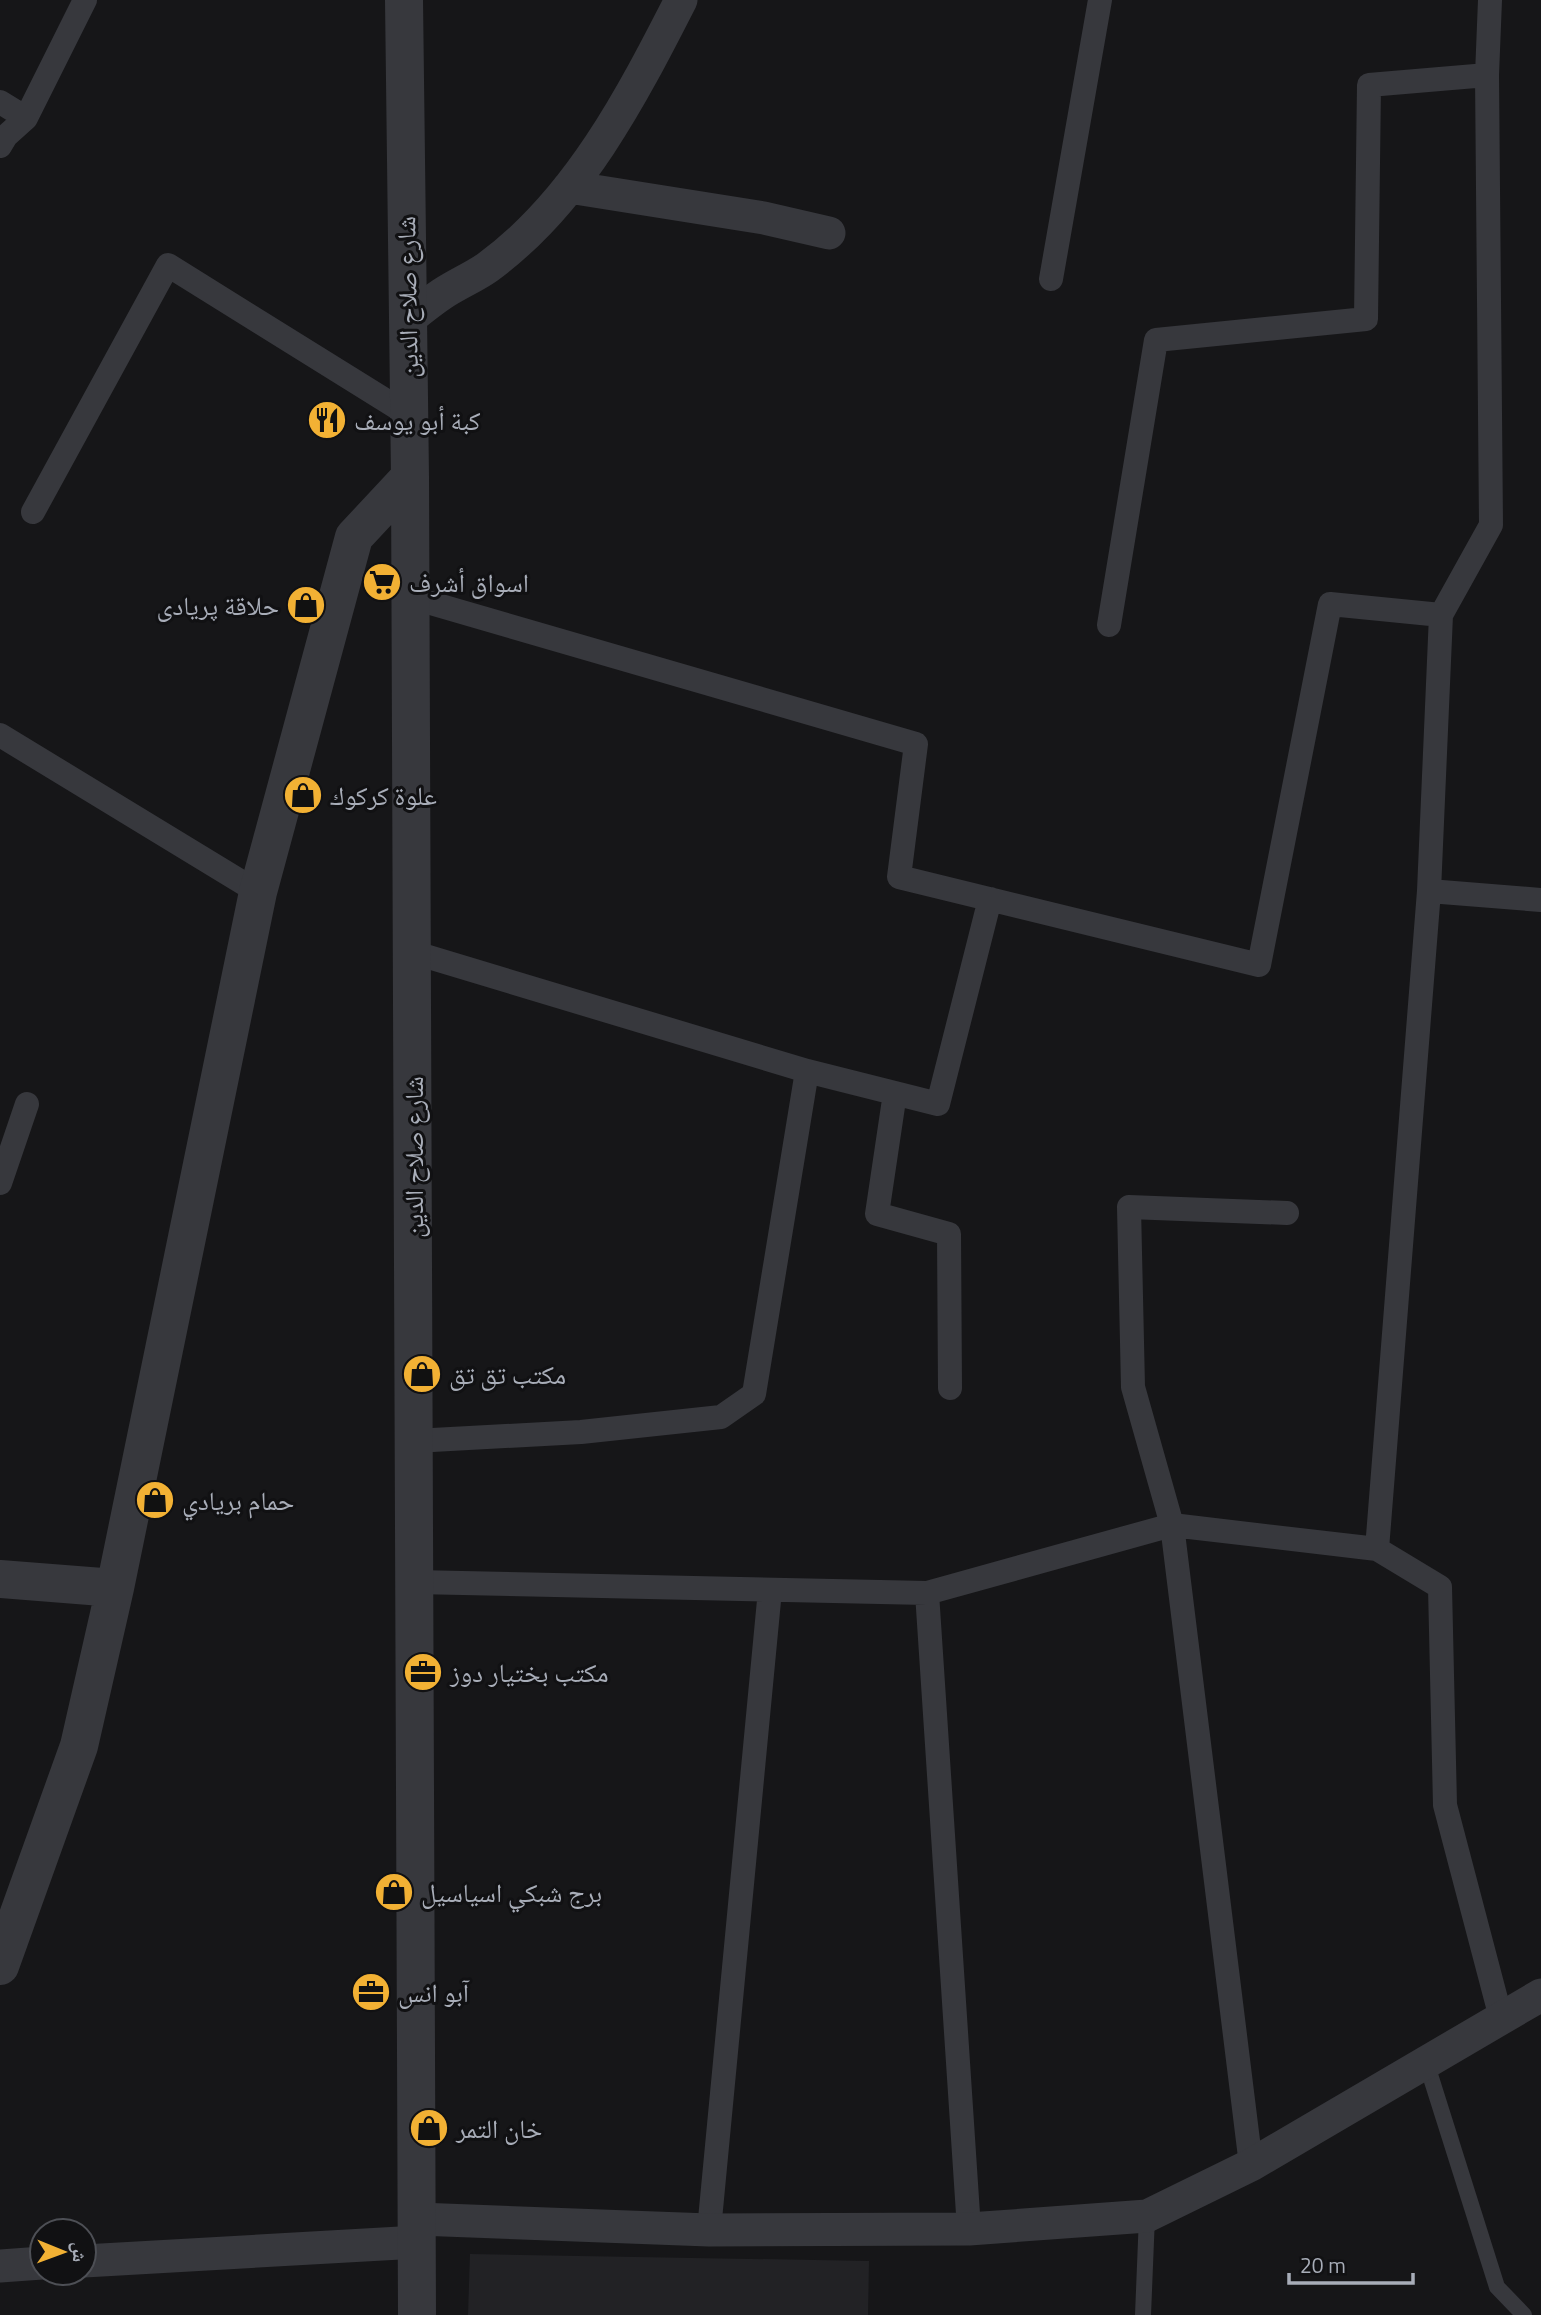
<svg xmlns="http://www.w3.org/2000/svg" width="1541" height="2315" font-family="'Titillium Web','Noto Naskh Arabic',sans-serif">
  <rect width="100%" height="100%" fill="#161618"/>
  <path fill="#222225" d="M470,2254L869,2261L868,2315H468Z"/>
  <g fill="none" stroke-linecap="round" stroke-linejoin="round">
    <path stroke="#37383d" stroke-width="16" d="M1426,2062L1497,2287L1524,2315
      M1143,2315L1147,2216"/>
    <path stroke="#37383d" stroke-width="24" d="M0,102L26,118
      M0,146L6,136L26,118L85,0
      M1051,279L1100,0
      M33,512L168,265L409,415
      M410,597L916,744L899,877L1259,965L1330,604L1441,615
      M1109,625L1156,340L1366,319L1369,85L1487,75
      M0,735L258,892
      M1429,891L1541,900
      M412,952L807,1071L938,1104L990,899
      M895,1093L877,1214L949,1234L950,1388
      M0,1183L27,1104
      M414,1441L581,1432L721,1417L754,1394L807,1071
      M1377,1549L1429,891L1441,615L1491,525L1487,75L1490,0
      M415,1582L927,1593L1172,1525L1377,1549L1440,1587L1445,1805L1501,2018
      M927,1593L969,2229
      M1251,2165L1172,1525L1133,1387L1129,1207L1287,1213
      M709,2230L770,1590"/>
    <path stroke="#37383d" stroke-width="33" d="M569,187L764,218L829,233
      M408,320C419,311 430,302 442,294C457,284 474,277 488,267C578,201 632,96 681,0
      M418,2219L709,2230L969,2229L1147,2216L1251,2165L1541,1995
      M84,2261L418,2242
      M0,2266L42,2263"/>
    <path stroke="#37383d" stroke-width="38" d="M404,0L410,477L417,2315
      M0,1579L115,1588
      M0,1966L79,1746L115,1588L258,892L354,537L410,477"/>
  </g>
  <defs>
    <g id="restaurant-disc" transform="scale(2.0125)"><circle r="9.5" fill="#f2b134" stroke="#111113"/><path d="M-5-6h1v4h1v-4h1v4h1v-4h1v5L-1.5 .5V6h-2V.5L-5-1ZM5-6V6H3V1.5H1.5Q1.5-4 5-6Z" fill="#111"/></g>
    <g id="supermarket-disc" transform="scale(2.0125)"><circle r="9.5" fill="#f2b134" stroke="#111113"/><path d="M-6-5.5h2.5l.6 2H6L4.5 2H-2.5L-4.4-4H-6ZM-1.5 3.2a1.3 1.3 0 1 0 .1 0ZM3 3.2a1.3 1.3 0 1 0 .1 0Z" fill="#111"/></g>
    <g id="shop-disc" transform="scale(2.0125)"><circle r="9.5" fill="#f2b134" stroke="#111113"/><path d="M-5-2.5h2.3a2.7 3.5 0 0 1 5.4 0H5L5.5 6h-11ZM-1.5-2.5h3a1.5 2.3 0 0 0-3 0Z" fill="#111"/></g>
    <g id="office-disc" transform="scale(2.0125)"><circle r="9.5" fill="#f2b134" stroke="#111113"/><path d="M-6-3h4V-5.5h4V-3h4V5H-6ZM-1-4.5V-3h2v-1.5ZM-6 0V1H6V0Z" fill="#111"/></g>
  </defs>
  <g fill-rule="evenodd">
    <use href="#restaurant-disc" x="327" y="420"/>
    <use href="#supermarket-disc" x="382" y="582"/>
    <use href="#shop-disc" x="306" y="605"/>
    <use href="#shop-disc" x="303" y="795"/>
    <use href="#shop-disc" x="422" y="1374"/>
    <use href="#shop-disc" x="155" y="1500"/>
    <use href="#office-disc" x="423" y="1672"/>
    <use href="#shop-disc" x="394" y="1892"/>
    <use href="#office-disc" x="371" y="1992"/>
    <use href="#shop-disc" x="429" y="2128"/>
  </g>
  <g text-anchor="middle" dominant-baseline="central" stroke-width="6" stroke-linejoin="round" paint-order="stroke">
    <g font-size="26" fill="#a8adb8" stroke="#111113">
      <text transform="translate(407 297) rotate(-91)">شارع صلاح الدين</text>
      <text transform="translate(413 1157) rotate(-90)">شارع صلاح الدين</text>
    </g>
    <g font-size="26" fill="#a8adb8" stroke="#111113" text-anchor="start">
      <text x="354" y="420">كبة أبو يوسف</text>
      <text x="409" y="582">اسواق أشرف</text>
      <text x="279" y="605" text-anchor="end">حلاقة پریادی</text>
      <text x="330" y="795">علوة كركوك</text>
      <text x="449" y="1374">مکتب تق تق</text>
      <text x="182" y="1500">حمام بريادي</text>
      <text x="450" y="1672">مكتب بختيار دوز</text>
      <text x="421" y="1892">برج شبکي اسیاسیل</text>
      <text x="398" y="1992">آبو انس</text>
      <text x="456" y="2128">خان التمر</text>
    </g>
  </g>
  <g transform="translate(63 2252) rotate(91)"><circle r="33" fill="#111113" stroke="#4d4f55" stroke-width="2"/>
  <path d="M0-5L12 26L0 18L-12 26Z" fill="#f2b134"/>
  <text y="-10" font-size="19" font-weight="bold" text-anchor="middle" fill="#a8adb8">ش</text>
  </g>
  <path d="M1289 2273v10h124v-10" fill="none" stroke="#a8adb8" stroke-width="3.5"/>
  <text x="1300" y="2273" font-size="21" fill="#a8adb8" stroke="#111113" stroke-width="5" paint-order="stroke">20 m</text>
</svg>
